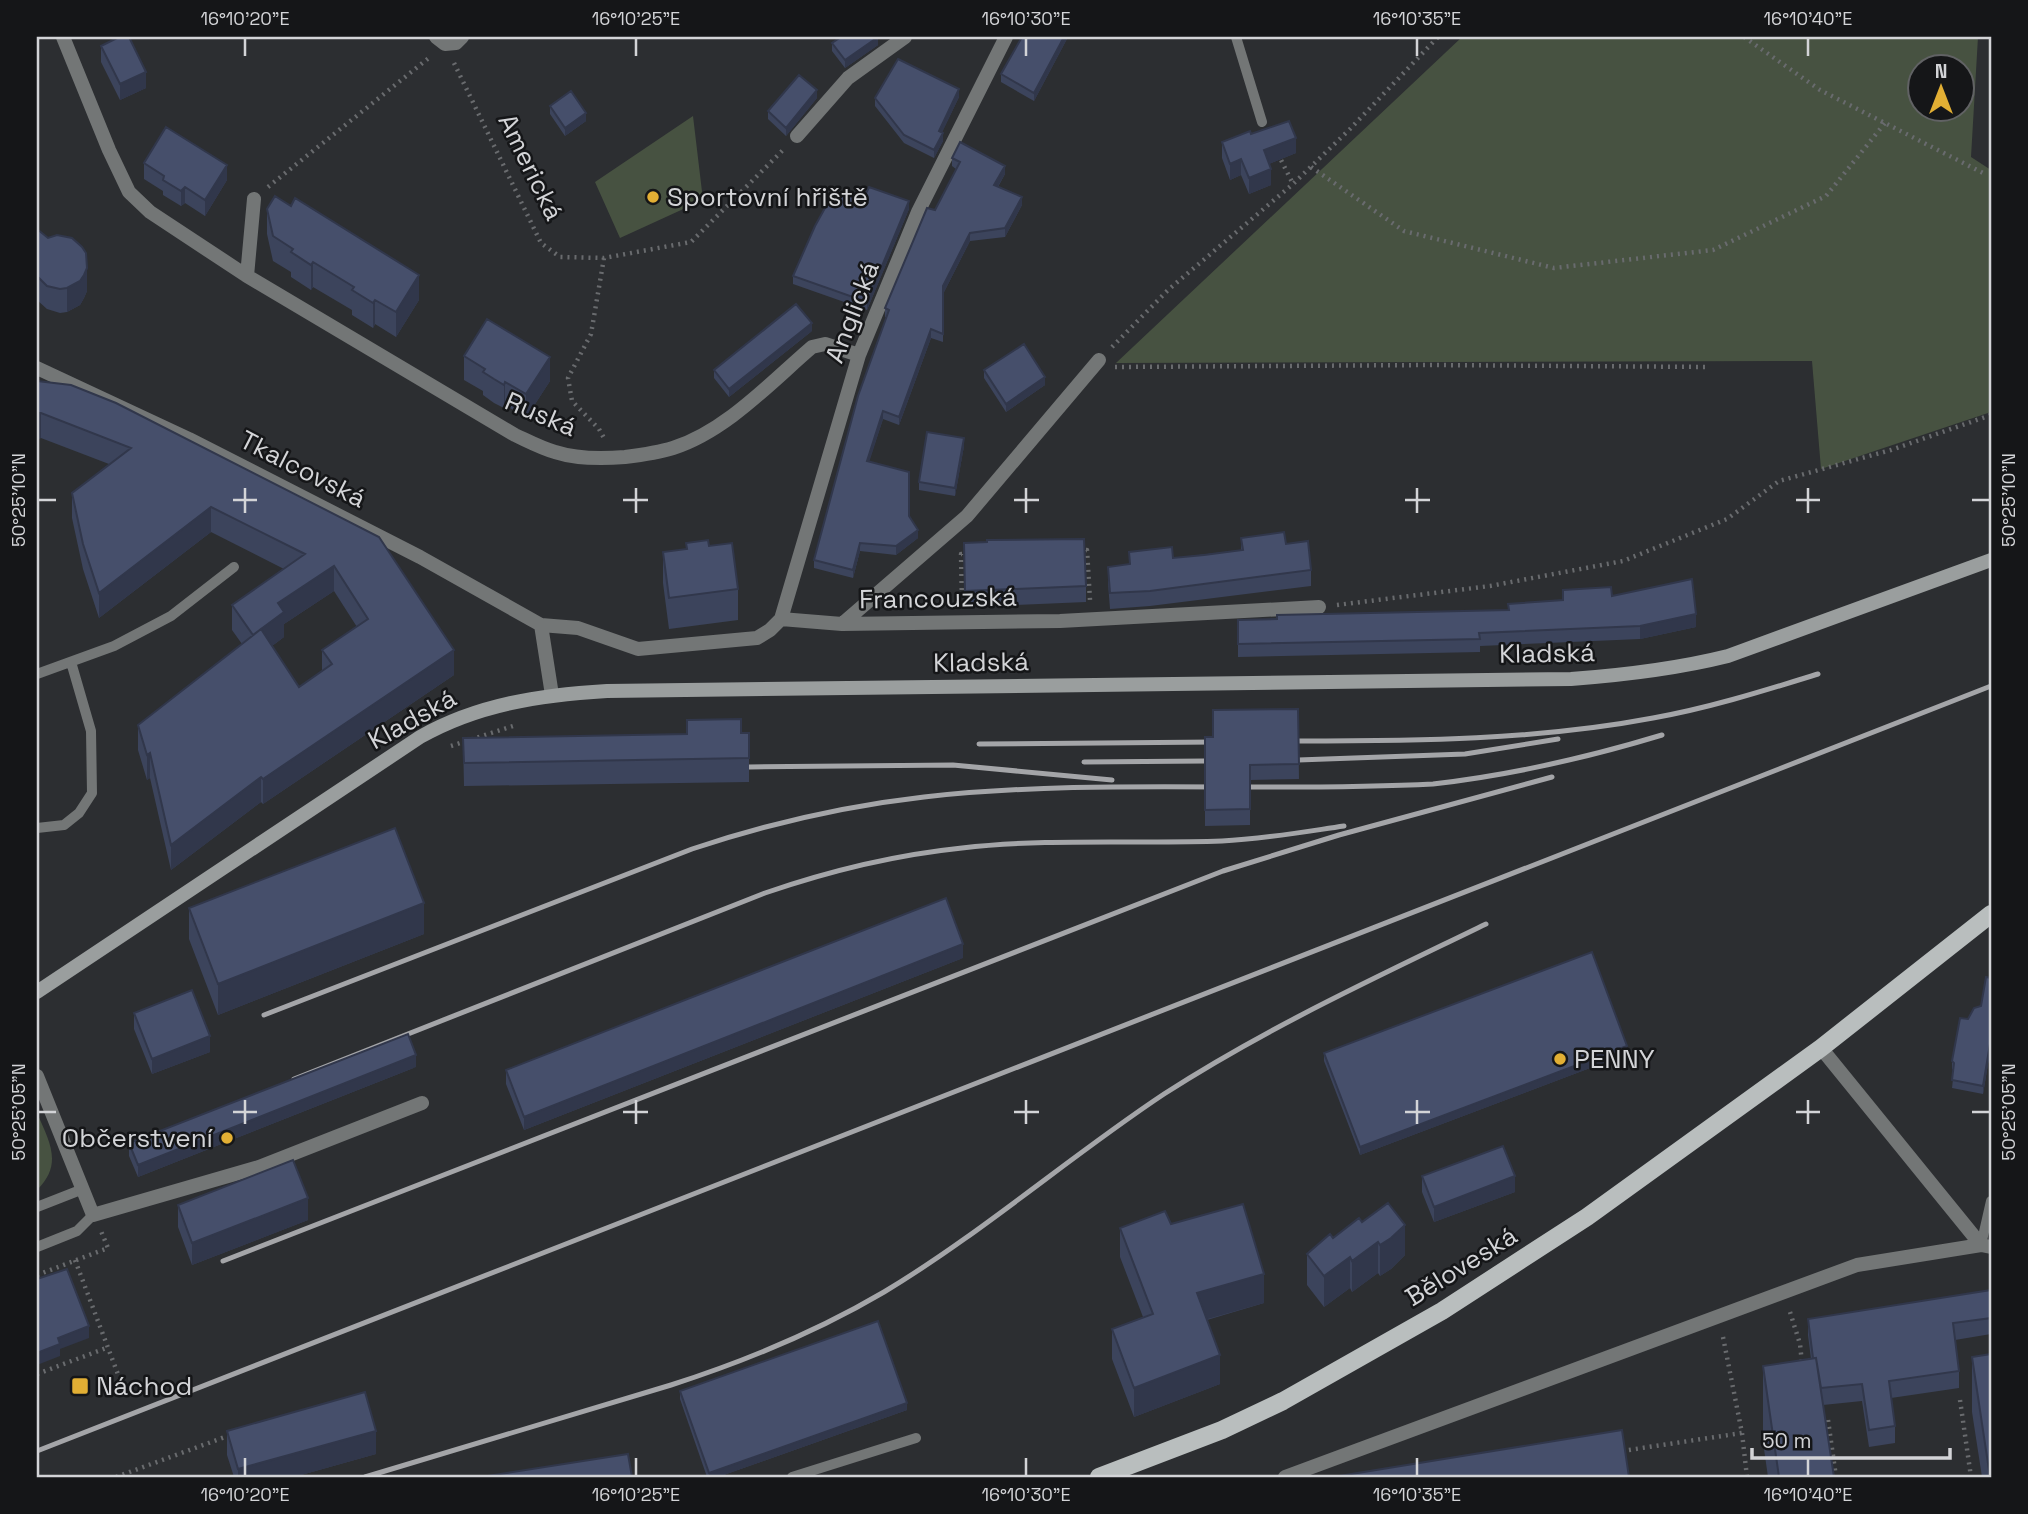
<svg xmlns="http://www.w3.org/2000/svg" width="2028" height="1514" font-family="'Space Grotesk',sans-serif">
  <rect width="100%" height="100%" fill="#2c2e31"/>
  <path fill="#475241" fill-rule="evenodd" d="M1462,37H1978L1971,157L1991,170V412L1821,469L1812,361L1116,363ZM1920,66H1962V108H1920Z
    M693,116L703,200L620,238L595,182Z
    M37,1113C50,1143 63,1164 37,1190Z"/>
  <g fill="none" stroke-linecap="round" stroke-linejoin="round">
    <path stroke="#696b6e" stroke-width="4.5" stroke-dasharray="2 5" stroke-linecap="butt" d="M1744,37L1820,90L1985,174
      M454,63L541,243L560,257L604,258L691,242L785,148
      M1278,154L1293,184
      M1311,167L1404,231L1554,268L1713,250L1826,196L1885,123
      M268,187L430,57
      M604,258L591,334L568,378L572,401L599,429L605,440
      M1112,347L1168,290L1293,184L1350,129L1438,37
      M1115,367L1433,365L1709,367
      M1079,550H1087L1090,600
      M962,604L961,554H969
      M1337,605L1490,586L1623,561L1727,519L1779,481L1891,450L1991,415
      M451,746L516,725
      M75,1260L122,1385
      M37,1275L108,1248L101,1231
      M1790,1312L1800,1344L1802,1363
      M1723,1337L1742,1433L1747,1477
      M37,1374L109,1347
      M1960,1400L1971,1477
      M1828,1420L1836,1477
      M1622,1451L1742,1433
      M116,1477L225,1437"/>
    <path stroke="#737676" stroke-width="10" d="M1236,37L1262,122
      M37,674L114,646L171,616L234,567
      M37,828L64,825L79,813L92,793L91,731L71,662
      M37,1207L83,1189
      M1981,1245L1991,1201
      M37,1247L77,1231L93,1215
      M792,1477L916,1438"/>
    <path stroke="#737676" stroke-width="14" d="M63,37L109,150L129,192L150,212L247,276
      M436,37L445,44L456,43L462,37
      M797,136L848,78L905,37
      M254,199L247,276L515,435C528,441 541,448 555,452C577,459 602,459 625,457C641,455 657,453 673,448C726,431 770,383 812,347L825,344L859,355
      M37,368L189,439L420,557L541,625
      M781,619L859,355L918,212L1006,37
      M842,624L967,516L1099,360
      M552,695L541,625L578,628L638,649L757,638L770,630L781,619L842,624L1060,621L1319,607
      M1821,1048L1981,1245
      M37,1076L93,1215L259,1167L422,1103
      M1285,1477L1857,1265L1981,1245L1991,1247"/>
    <path stroke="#9a9e9e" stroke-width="14" d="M37,992L420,737C478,704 541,695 607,691L1571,679C1625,675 1676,669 1728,656L1991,560"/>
    <path stroke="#b9bebe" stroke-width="18" d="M1099,1477L1222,1430L1283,1401L1442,1311L1587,1217L1821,1048L1991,914"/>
    <path stroke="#a4a5a8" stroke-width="5" d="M1298,741C1416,741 1537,740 1653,718C1709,708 1763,691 1818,674
      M979,744L1214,742
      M1298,760L1465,754L1558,739
      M1084,762L1205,761
      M749,767L953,765L1112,780
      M264,1015L692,849C767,824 845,806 924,797C1093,778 1264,793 1433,784C1512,775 1586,758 1662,735
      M294,1079L765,893C829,871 894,855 962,848C1048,838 1136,844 1222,841C1263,839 1303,832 1344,826
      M223,1261L1223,871L1339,835L1552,777
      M37,1451L1991,686
      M365,1477L671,1385C746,1361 816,1332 884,1292C982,1233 1069,1157 1164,1094C1266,1028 1377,977 1486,924"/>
  </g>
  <path fill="#3c445c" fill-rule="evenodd" d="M1022,37H1068L1034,101L1001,82V74Z
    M832,43L878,45L845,68L832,51Z
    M101,46L146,88L120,100L101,62Z
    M959,97L942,132L943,141L934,158L904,143L875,106V98Z
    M817,98L786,136L768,119V111Z
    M550,106L586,121L565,136L550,114Z
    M1251,134L1296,153L1269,164L1271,185L1249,194L1241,175L1230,180L1222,158V142Z
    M952,158L1005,174L998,187L1022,205L1005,237L970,241L943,294V342L931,338L899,425L883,419L869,461L909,517L918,538L896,555L860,551L853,578L814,568V560L887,317H885V308L956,169L952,166Z
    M144,163L227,180L205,216L185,203L181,206L163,195V191L144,179Z
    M852,197L864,198L909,209L867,310L793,284V276Z
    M267,209L419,300L396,337L375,324L373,328L352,315V310L313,287L311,290L291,277V272L273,261L267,234Z
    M37,229L87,291L84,298L80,305L67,312L60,313L47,309L37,300Z
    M812,331L729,397L714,378V370Z
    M464,356L550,381L526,418L505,405L504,408L494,403L483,395V391L464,380Z
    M984,370L1045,385L1006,412L984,378Z
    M37,381L379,537L454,675L263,804L261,802L171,870L150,778L147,780L138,750V725L242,644L232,630V605L284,569L211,532L99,618L83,569L72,518V493L109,464L41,438L37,439ZM334,591L357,627L322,650V671L299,687L272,646L284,637V624Z
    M964,446L955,496L919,490V482Z
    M1241,538L1286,544L1311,570V586L1150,606L1110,609L1108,583V567L1129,564V552L1173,558L1241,550Z
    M686,543L709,546L738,589V620L669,629L663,583V552L686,549Z
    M964,543L1086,586V602L965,607Z
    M1563,590L1612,596L1696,627L1640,639L1480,646V652L1238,657V620L1508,610L1563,600Z
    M1298,709L1299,779L1250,780V825L1205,826V737H1213Z
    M749,733V782L464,786L463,738Z
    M189,908L424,934L218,1015L189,939Z
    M963,958L524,1130L506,1084V1070Z
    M1991,978V1046L1983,1094L1952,1088L1954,1070L1952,1069V1061L1981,1006Z
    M134,1013L210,1052L152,1074L134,1029Z
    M1324,1053L1627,1054L1360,1155L1324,1061Z
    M416,1067L138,1177L129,1156V1143Z
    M1422,1176L1515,1192L1434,1222L1422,1192Z
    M178,1205L308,1220L192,1265L178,1227Z
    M1362,1222L1405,1255L1391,1269L1380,1276L1378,1273L1352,1292L1350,1288L1324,1307L1307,1285V1254Z
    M1171,1224L1264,1303L1207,1320L1220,1384L1134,1417L1112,1359V1329L1143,1317L1120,1257V1228Z
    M1991,1290V1334L1955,1340L1959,1371V1388L1891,1398L1895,1426V1443L1869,1447L1862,1401L1823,1405L1834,1477H1768L1763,1442V1366L1811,1359L1808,1335V1319Z
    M1972,1357L1991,1477H1982L1972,1412Z
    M680,1391L907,1410L718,1477H707L680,1399Z
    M227,1431L376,1454L294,1477H234L227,1455Z"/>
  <path fill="#31374b" d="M878,37V45L845,68V60Z
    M1064,37H1068L1034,101V93Z
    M146,72V88L120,100V84Z
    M959,89V97L939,139V131Z
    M817,90V98L786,136V128Z
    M586,113V121L565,136V128Z
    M943,133V141L934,158V150Z
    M1296,138V153L1264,166V150Z
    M1241,159V175L1230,180V164Z
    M227,165V180L205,216V200Z
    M1005,166V174L994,193V185Z
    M1271,169V185L1249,194V178Z
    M185,187V203L181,206V191Z
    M1022,197V205L1005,237V228Z
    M909,201V209L867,310V302Z
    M970,233V241L943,294V286Z
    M313,262V287L311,290V265Z
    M87,268V291L84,298L80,305L67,312V288Z
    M419,275V300L396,337V312Z
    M375,300V324L373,328V303Z
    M812,323V331L729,397V389Z
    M931,329V338L899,425V417Z
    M550,357V381L526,418V394Z
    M1045,377V385L1006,412V404Z
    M505,382V405L504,408V385Z
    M883,411V419L867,469V461Z
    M37,413H41V438L37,439Z
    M964,438V446L955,496V488Z
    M211,507V532L99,618V593Z
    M918,530V538L896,555V546Z
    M860,543V551L853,578V570Z
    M334,566V591L284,624V637L253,660V635L278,603Z
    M1696,614V627L1640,639V626Z
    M454,650V675L263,804V779Z
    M150,753V778L147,780V755Z
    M261,777V802L171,870V845Z
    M424,903V934L218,1015V984Z
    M963,944V958L524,1130V1117Z
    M210,1036V1052L152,1074V1059Z
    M1991,1038V1046L1983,1094V1086Z
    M1627,1046V1054L1360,1155V1147Z
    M416,1055V1067L138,1177V1165Z
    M1515,1176V1192L1434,1222V1207Z
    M308,1198V1220L192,1265V1243Z
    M1405,1225V1255L1391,1269L1380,1276V1245Z
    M1378,1242V1273L1352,1292V1261Z
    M1350,1257V1288L1324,1307V1276Z
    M1264,1274V1303L1197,1322V1293Z
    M89,1326V1338L60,1349V1356L37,1365V1353L58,1338Z
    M1220,1355V1384L1134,1417V1388Z
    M907,1403V1410L718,1477H709V1473Z
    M376,1431V1454L294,1477H238V1469Z"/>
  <path fill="#464f6b" stroke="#31374b" stroke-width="2" d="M119,37H129L146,72L120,84L101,46Z
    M841,37H878L845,60L832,43Z
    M1022,37H1064L1034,93L1001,74Z
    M898,59L959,89L939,131L943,133L934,150L904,135L875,98Z
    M799,75L817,90L786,128L768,111Z
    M571,91L586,113L565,128L550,106Z
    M1289,121L1296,138L1264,150L1271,169L1249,178L1241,159L1230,164L1222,142L1250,131L1251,134Z
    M166,127L227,165L205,200L185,187L181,191L163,180L164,176L144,163Z
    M960,142L1005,166L994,185L1022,197L1005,228L970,233L943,286V334L931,329L899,417L883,411L867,461L909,472V516L918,530L896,546L860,543L853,570L814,560L858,396L889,310L885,308L927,208L935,210L960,162L952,158Z
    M869,187L909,201L867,302L793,276L815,226L835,190L852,197L854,193L864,198Z
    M275,196L291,206L295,198L419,275L396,312L375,300L373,303L352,290L354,287L313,262L311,265L291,252L293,249L273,236L267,209Z
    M37,229L48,238L57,235L72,238L82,247L86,253L87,268L84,275L80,281L67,288L60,289L47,286L37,276Z
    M796,304L812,323L729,389L714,370Z
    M487,319L550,357L526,394L505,382L504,385L494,379L483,372L485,369L464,356Z
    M1024,344L1045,377L1006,404L984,370Z
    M37,381L71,385L116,403L379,537L454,650L263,779L261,777L171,845L150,753L147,755L138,725L261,629L299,687L332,664L322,650L368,619L334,566L278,603L284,612L253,635L232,605L305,554L211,507L99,593L83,544L72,493L131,448L41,413H37Z
    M927,432L964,438L955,488L919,482Z
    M1284,532L1286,544L1308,541L1311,570L1150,591L1110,593L1108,567L1130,564L1129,552L1172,547L1173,558L1204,555L1243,550L1241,538Z
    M1084,539L1086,586L965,591L964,543L987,542V540Z
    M708,540L709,546L732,543L738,589L669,598L663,552L687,549L686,543Z
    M1692,579L1696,614L1640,626L1479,633L1480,639L1238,644V620L1277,619V615L1509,610L1508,604L1563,600V590L1611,587L1612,596Z
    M1298,709L1299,764L1250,765V809L1205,810V737H1213V710Z
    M741,719V733H749V758L464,763L463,738L687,734V720Z
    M395,828L424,903L218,984L189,908Z
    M946,898L963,944L524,1117L506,1070Z
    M1592,952L1627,1046L1360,1147L1324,1053Z
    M1986,977L1991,978V1038L1983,1086L1952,1080L1954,1063L1952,1061L1960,1018L1968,1019L1974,1008L1981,1006Z
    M192,990L210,1036L152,1059L134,1013Z
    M408,1034L416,1055L138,1165L129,1143Z
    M1503,1146L1515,1176L1434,1207L1422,1176Z
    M293,1160L308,1198L192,1243L178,1205Z
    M1388,1203L1405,1225L1391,1238L1380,1245L1378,1242L1352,1261L1350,1257L1324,1276L1307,1254L1330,1234L1333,1238L1359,1218L1362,1222Z
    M1243,1204L1264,1274L1197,1293L1220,1355L1134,1388L1112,1329L1153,1314L1120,1228L1165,1211L1171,1224Z
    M67,1269L89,1326L58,1338L60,1344L37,1353V1279Z
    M1991,1290V1318L1953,1323L1959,1371L1889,1381L1895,1426L1869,1430L1862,1384L1821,1388L1816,1358H1813L1808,1319Z
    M878,1321L907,1403L709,1473L680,1391Z
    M1991,1354V1477H1990L1972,1357Z
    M1816,1358L1834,1477H1779L1763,1366Z
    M365,1392L376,1431L238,1469L227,1431Z
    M1622,1430L1629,1477H1333Z
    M628,1454L632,1477H481Z"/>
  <path fill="none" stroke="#d3d4d7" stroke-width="2.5" d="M245,38V56M636,38V56M1026,38V56M1417,38V56M1808,38V56M245,488V513M636,488V513M1026,488V513M1417,488V513M1808,488V513M38,500H56M233,500H257M623,500H648M1014,500H1039M1405,500H1430M1796,500H1820M1972,500H1990M245,1100V1124M636,1100V1124M1026,1100V1124M1417,1100V1124M1808,1100V1124M38,1112H56M233,1112H257M623,1112H648M1014,1112H1039M1405,1112H1430M1796,1112H1820M1972,1112H1990M245,1458V1476M636,1458V1476M1026,1458V1476M1417,1458V1476M1808,1458V1476"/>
  <g fill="#e2af34" stroke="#151618" stroke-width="2.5">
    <circle cx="653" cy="197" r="7"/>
    <circle cx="1560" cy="1059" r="7"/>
    <circle cx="227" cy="1138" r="7"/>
    <rect x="71" y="1377" width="18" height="18" rx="3.5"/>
  </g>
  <g text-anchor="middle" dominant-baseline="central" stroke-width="5" stroke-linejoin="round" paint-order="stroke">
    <g font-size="26" fill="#d3d4d7" stroke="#151618">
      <text transform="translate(531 167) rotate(64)">Americká</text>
      <text transform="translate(852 312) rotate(-69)">Anglická</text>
      <text transform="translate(541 414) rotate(23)">Ruská</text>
      <text transform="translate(303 469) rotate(27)">Tkalcovská</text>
      <text transform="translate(938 598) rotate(-1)">Francouzská</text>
      <text transform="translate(1547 653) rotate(-1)">Kladská</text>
      <text transform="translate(981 662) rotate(-1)">Kladská</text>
      <text transform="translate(412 719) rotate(-29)">Kladská</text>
      <text transform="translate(1461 1266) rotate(-32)">Běloveská</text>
    </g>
    <g font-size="26" fill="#d3d4d7" stroke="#151618" text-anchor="start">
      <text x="667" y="197">Sportovní hřiště</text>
      <text x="1574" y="1059">PENNY</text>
      <text x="213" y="1138" text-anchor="end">Občerstvení</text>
      <text x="96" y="1386">Náchod</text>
    </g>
  </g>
  <rect width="2028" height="1514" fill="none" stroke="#151618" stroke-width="77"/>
  <g transform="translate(1941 88)"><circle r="33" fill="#151618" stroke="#616264" stroke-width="2"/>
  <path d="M0-5L12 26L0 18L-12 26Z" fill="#e2af34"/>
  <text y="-10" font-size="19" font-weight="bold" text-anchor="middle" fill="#d3d4d7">N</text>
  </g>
  <path d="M1752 1448v10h198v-10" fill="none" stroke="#d3d4d7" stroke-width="3.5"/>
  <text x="1762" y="1448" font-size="21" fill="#d3d4d7" stroke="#151618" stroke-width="5" paint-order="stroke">50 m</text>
  <rect x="38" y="38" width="1952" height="1438" fill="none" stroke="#d3d4d7" stroke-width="2.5"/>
  <g font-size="18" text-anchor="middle" fill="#d3d4d7">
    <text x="245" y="25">16°10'20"E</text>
    <text x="636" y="25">16°10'25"E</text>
    <text x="1026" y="25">16°10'30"E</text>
    <text x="1417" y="25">16°10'35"E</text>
    <text x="1808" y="25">16°10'40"E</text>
    <text transform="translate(19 500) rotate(-90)" y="6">50°25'10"N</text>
    <text transform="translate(2009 500) rotate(-90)" y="6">50°25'10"N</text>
    <text transform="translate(19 1112) rotate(-90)" y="6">50°25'05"N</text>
    <text transform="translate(2009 1112) rotate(-90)" y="6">50°25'05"N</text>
    <text x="245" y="1501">16°10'20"E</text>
    <text x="636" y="1501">16°10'25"E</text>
    <text x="1026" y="1501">16°10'30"E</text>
    <text x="1417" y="1501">16°10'35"E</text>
    <text x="1808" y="1501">16°10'40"E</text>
  </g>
</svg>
